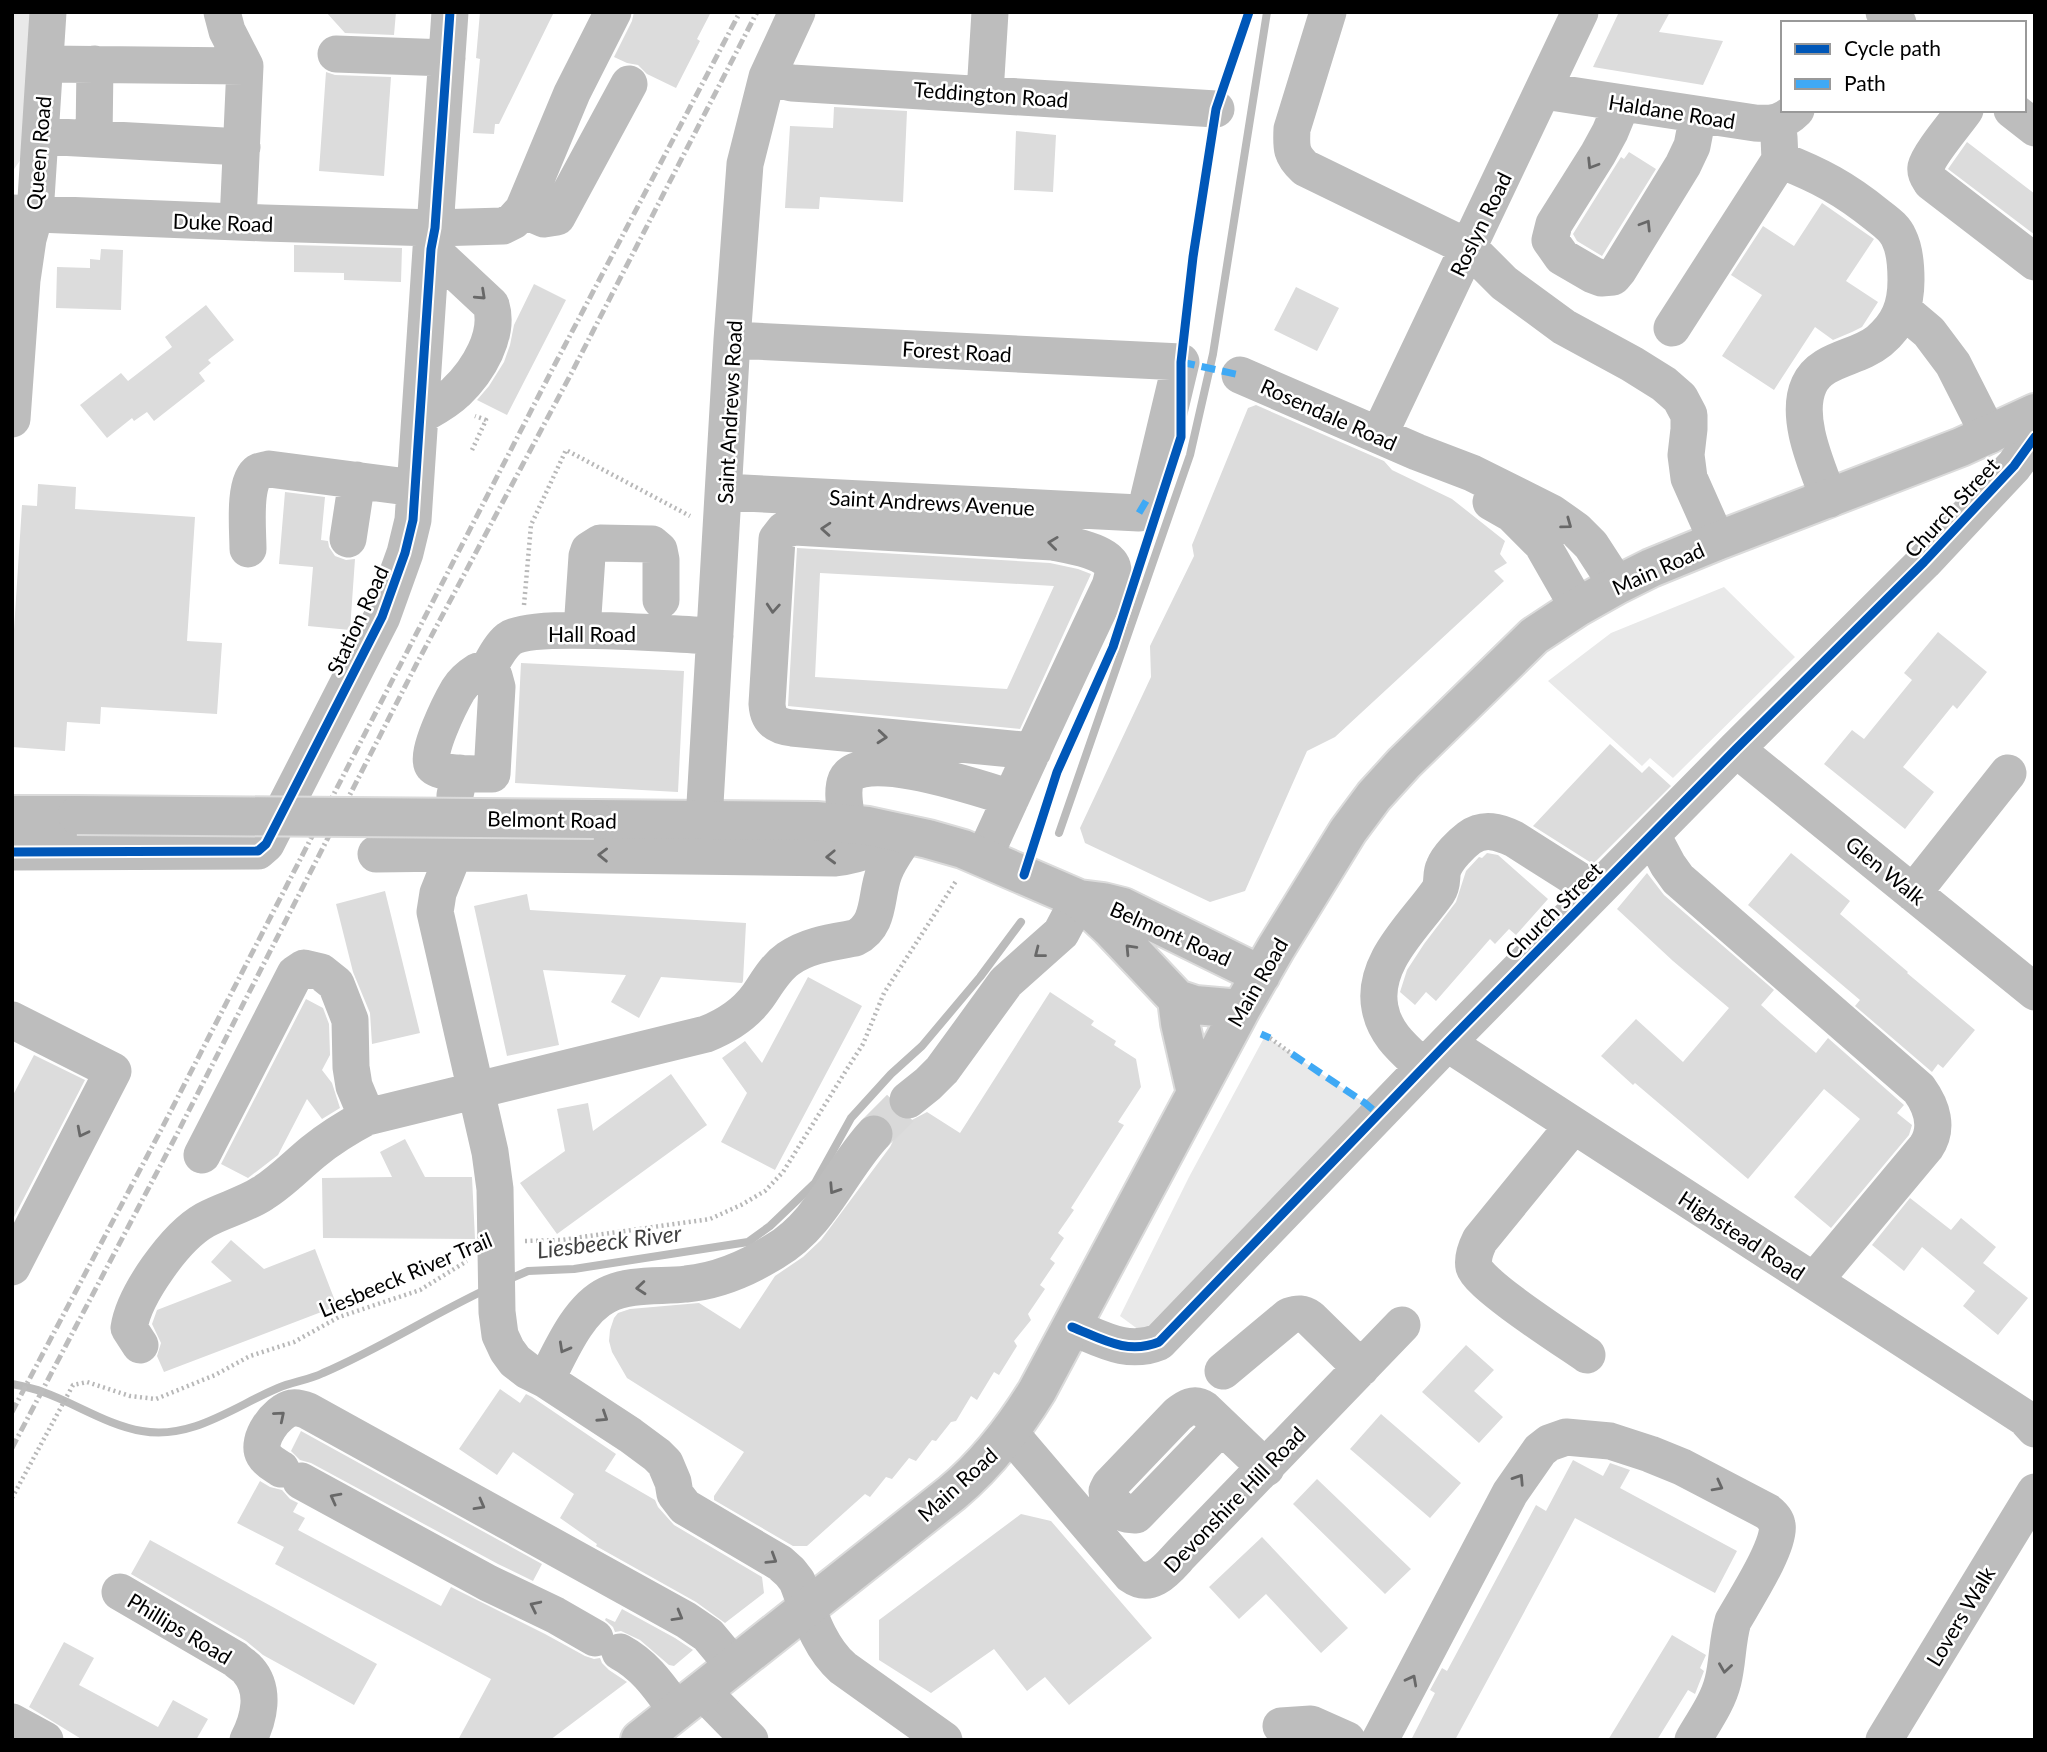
<svg xmlns="http://www.w3.org/2000/svg" width="2047" height="1752" font-family="Lato,sans-serif">
  <rect width="100%" height="100%" fill="#fff"/>
  <path fill="#e9e9e9" d="M12,12H33L26,152L12,172Z
    M1724,587L1795,657L1673,778L1650,758L1642,766L1548,681L1611,633Z
    M1265,1036L1365,1103L1148,1329L1139,1330L1120,1316L1189,1177Z"/>
  <g fill="none" stroke-linecap="round" stroke-linejoin="round">
    <path stroke="#bbb" stroke-width="8" d="M1059,833L1190,455L1213,354L1267,12
      M507,1280L528,1271L574,1269L748,1242L770,1226L815,1183L851,1118L891,1074L922,1046L980,977L1021,922
      M12,1384C22,1386 33,1388 43,1392C77,1404 107,1425 142,1431C192,1440 235,1406 278,1388C292,1382 309,1380 323,1373C379,1349 430,1316 485,1290"/>
  </g>
  <path fill="#dcdcdc" fill-rule="evenodd" d="M326,12H396L394,35L345,33Z
    M480,12H554L499,124H495L494,134L473,133L480,59L476,58Z
    M634,12H711L697,39L700,41L676,88L647,74L638,65L627,63L614,57L632,21Z
    M1619,12H1670L1659,32L1723,41L1703,85L1593,67Z
    M326,72L335,75L391,77L384,176L319,171Z
    M834,107L907,111L903,202L820,197L819,209L785,208L790,126L833,128Z
    M1016,131L1056,135L1053,192L1014,190Z
    M1967,142L2035,194V235L1948,169Z
    M1629,152L1656,169L1602,256L1577,241L1573,234L1621,157L1624,159Z
    M1822,203L1874,239L1846,281L1878,302L1862,327L1852,332L1833,340L1815,327L1774,390L1722,356L1762,295L1731,275L1763,226L1794,246Z
    M294,245L402,248L401,282L344,280V273L294,272Z
    M101,249L123,250L121,310L56,308L57,267L90,268V259L100,260Z
    M534,284L566,300L507,415L477,400L489,386L504,362L510,345L514,325Z
    M1296,287L1339,308L1317,351L1274,330Z
    M206,305L234,340L208,360L211,363L199,373L205,381L154,421L147,412L134,421L132,418L107,438L80,405L121,373L128,381L172,347L165,337Z
    M1256,405L1384,461L1392,470L1452,499L1505,541L1500,554L1507,563L1494,571L1504,581L1335,737L1307,751L1245,891L1210,902L1085,843L1080,828L1151,677L1150,646L1194,556L1192,545L1248,408Z
    M38,484L76,487L75,509L195,517L187,641L222,643L217,714L101,707L100,724L67,722L65,751L12,747V661L22,505L37,506Z
    M285,492L325,497L321,540L328,541L329,547L335,556L346,560L355,559L350,630L308,626L313,567L279,564Z
    M797,548L1050,563L1078,569L1091,574L1020,729L788,706ZM820,573L912,578L1054,586L1007,689L815,677Z
    M1938,632L1987,672L1957,709L1953,705L1903,767L1934,792L1905,829L1824,764L1852,730L1864,739L1912,680L1904,673Z
    M521,663L684,671L678,792L515,783Z
    M1610,744L1642,773L1649,766L1671,786L1593,864L1533,826Z
    M1487,853L1498,855L1548,899L1516,935L1509,929L1495,944L1490,939L1436,1001L1426,992L1415,1005L1400,992L1407,970L1424,944L1456,902L1466,871L1479,857L1482,858Z
    M1791,853L1850,901L1840,914L1908,972L1907,973L1975,1030L1943,1068L1938,1064L1932,1072L1855,1006L1860,1000L1748,905Z
    M1647,873L1664,895L1774,990L1761,1005L1781,1023L1816,1053L1828,1038L1904,1105L1897,1113L1912,1125L1909,1135L1831,1228L1794,1197L1860,1119L1824,1089L1748,1179L1635,1083L1633,1085L1601,1056L1636,1019L1683,1062L1729,1008L1673,961L1617,909Z
    M385,891L420,1033L372,1044L370,1013L353,972L336,904Z
    M527,894L530,910L746,923L743,981L742,983L661,977L639,1018L611,1002L626,975L543,970L559,1045L507,1056L474,906Z
    M808,977L862,1006L775,1170L721,1142L747,1093L722,1058L745,1041L762,1063Z
    M1050,992L1094,1021L1091,1025L1116,1041L1114,1045L1136,1059L1141,1087L1118,1122L1124,1125L1071,1208L1074,1210L1058,1233L1064,1238L1050,1259L1055,1263L1040,1285L1045,1289L1028,1314L1031,1320L1014,1341L1017,1346L999,1375L994,1372L977,1400L971,1396L956,1421L951,1422L936,1441L932,1440L916,1461L909,1458L892,1479L886,1477L870,1497L865,1494L807,1546H793L714,1500V1496L744,1452L627,1378L612,1352L609,1341L610,1330L614,1318L618,1313L630,1309L699,1303L740,1329L775,1276L803,1257L821,1240L890,1147L895,1137L893,1126L886,1117L890,1110L900,1119L910,1121L927,1112L960,1133Z
    M306,999L323,1008L329,1024L330,1055L322,1070L332,1083L340,1108L322,1119L307,1099L278,1155L248,1178L221,1164Z
    M34,1055L85,1080L12,1221V1097Z
    M671,1074L707,1125L557,1234L520,1183L565,1151L557,1109L588,1103L593,1131Z
    M405,1139L425,1177H472L475,1239L323,1238L322,1178L392,1177L380,1152Z
    M1910,1198L1951,1230L1961,1218L1996,1247L1983,1263L2028,1298L1998,1335L1963,1306L1975,1291L1922,1247L1904,1271L1872,1245Z
    M231,1240L264,1269L315,1249L337,1306L164,1372L157,1356L161,1343L152,1324L157,1310L232,1281L211,1262Z
    M1466,1345L1494,1370L1474,1391L1503,1417L1479,1443L1422,1392Z
    M500,1389L520,1403L526,1394L532,1397L616,1454L605,1471L655,1500L658,1507L674,1525L762,1577L764,1593L725,1623L696,1602L596,1546L597,1544L560,1518L574,1494L513,1452L497,1475L459,1449Z
    M1381,1414L1461,1483L1430,1518L1350,1449Z
    M301,1431L542,1564L533,1581L498,1564L311,1463L300,1460L291,1451Z
    M1573,1460L1603,1476L1610,1463L1630,1470L1620,1488L1737,1551L1715,1593L1575,1518L1455,1740H1411L1435,1693L1430,1690L1442,1668L1447,1671L1536,1505L1546,1511Z
    M1317,1479L1411,1569L1385,1594L1293,1504Z
    M260,1481L270,1487L282,1490L290,1499L298,1503L293,1512L305,1518L298,1530L441,1606L451,1587L545,1634L585,1656L594,1659L600,1658L602,1663L609,1670L627,1682L550,1740H458L491,1679L275,1564L284,1547L237,1523Z
    M1021,1514L1051,1521L1152,1638L1069,1705L1045,1677L1027,1691L994,1649L931,1693L879,1660V1620Z
    M1262,1537L1348,1628L1321,1653L1266,1594L1239,1619L1209,1587Z
    M150,1540L377,1664L354,1705L263,1655L246,1641L131,1574Z
    M622,1609L675,1638L693,1650L674,1666L669,1665L640,1640L621,1631L615,1632L613,1627L605,1620L606,1618L615,1622Z
    M1672,1635L1706,1655L1700,1668L1704,1671L1695,1694L1688,1690L1657,1740H1608Z
    M64,1642L94,1658L79,1685L158,1727L173,1700L208,1719L196,1740H83L29,1707Z"/>
  <g fill="none" stroke-linecap="round" stroke-linejoin="round">
    <path stroke="#d9d9d9" stroke-width="37" stroke-dasharray="37 18" stroke-linecap="butt" d="M874,1134L908,1100"/>
    <g stroke="#dbdbdb" stroke-width="42">
      <path id="major" d="M12,815H77
        M594,819L816,821L868,826L928,839L963,849L1079,899L1103,902L1123,907L1261,975
        M1079,899L1110,928L1177,999L1195,1005L1241,1009
        M1177,999L1180,1023L1196,1093
        M640,1740L952,1493C987,1464 1013,1430 1037,1391L1241,1009L1276,948L1348,831L1374,796L1404,763L1534,636L1578,607L1617,585L1651,568L1717,541L1961,447L2035,413"/>
    </g>
    <path stroke="#b8b8b8" stroke-width="4.5" stroke-dasharray="2 3.5" stroke-linecap="butt" d="M1225,81L1249,12
      M1185,333L1193,257L1211,137
      M472,450L486,420L475,416
      M524,605L531,525L566,450L690,516
      M1033,845L1050,794
      M1270,1038L1292,1054
      M525,1241L561,1240L710,1219L741,1205L765,1191L783,1172L847,1069L863,1044L884,993L956,881
      M12,1498L73,1385L87,1382L130,1396L156,1399L215,1375L250,1356L294,1342L339,1317L420,1290L467,1261"/>
    <path stroke="#bdbdbd" stroke-width="37" d="M222,12L227,31L245,66L238,222
      M1328,12L1292,129C1291,148 1291,155 1305,168L1469,248L1504,283L1564,327L1632,364L1664,384L1680,398L1689,415V429L1686,455L1689,478L1717,541
      M1884,12L1898,23
      M336,54L447,58
      M45,64L245,66
      M767,77L792,83L1216,109
      M1544,91L1755,123C1772,124 1783,123 1796,110
      M985,93L990,12
      M1622,103L1610,132L1598,154L1554,224L1550,240L1562,257L1593,275L1601,278L1613,277L1618,271L1683,165L1692,146L1698,115
      M1965,110C1956,123 1929,154 1926,167C1925,173 1928,177 1931,182L2035,262
      M2012,110L2035,128
      M40,136L242,147
      M94,139L95,64
      M1780,160C1819,175 1845,189 1877,215C1886,222 1895,228 1899,238C1905,250 1906,267 1906,280C1906,306 1899,324 1879,341C1857,359 1821,358 1809,385C1794,418 1818,468 1829,499
      M523,210L544,219L557,217L629,84
      M12,213L264,223L435,228L503,226L513,221L523,210L572,93L613,12
      M1903,310L1929,332L1953,364L1989,435
      M1672,328L1780,160L1779,137
      M732,340L1181,362L1149,496
      M1240,375L1417,452L1472,473L1552,513L1576,530L1591,545L1617,585
      M420,416C432,409 446,402 456,392C478,371 500,335 491,305L431,249
      M12,419L22,280L28,239L35,214L48,12
      M1379,435L1580,12
      M724,492L1139,513
      M1491,502L1512,514L1542,544L1578,607
      M348,539L357,480
      M248,549C248,532 243,482 258,472C262,470 266,470 269,469L415,488
      M582,630L587,556L589,550L600,543L652,544L659,550L661,560V600
      M478,671H487L494,676L497,687L492,774C479,774 440,775 433,766C424,755 451,702 458,690C463,682 470,676 478,671Z
      M487,671C493,661 499,647 509,639C533,622 678,635 715,636
      M1736,749L2035,992
      M460,773L455,795L454,853L438,893L435,912L490,1152L495,1189L497,1312L500,1335L507,1350L515,1361L528,1371L546,1380L630,1435L657,1455L665,1463L673,1482L675,1494L685,1507L780,1563L790,1572L797,1581C809,1612 818,1646 843,1668L944,1740
      M704,821L732,340L745,164L767,77L797,12
      M847,823C846,811 841,792 846,780C861,747 984,790 1011,798
      M1652,835L1668,865L1678,879L1919,1089C1932,1107 1939,1128 1926,1147L1814,1281
      M12,852L258,851L266,844L382,617L405,553L413,520L431,249L435,228L450,12
      M376,854L454,853L835,858C863,854 870,851 890,831
      M984,857C1025,767 1067,676 1110,586C1112,579 1115,570 1111,564C1102,550 1068,545 1053,542L795,527L784,530L777,539L767,704C768,721 776,726 792,728L1033,751
      M1913,893L2008,773
      M12,1020L113,1071L12,1267
      M1447,1043L2025,1418L2035,1429
      M1423,1067C1405,1050 1385,1035 1380,1008C1371,963 1415,925 1438,892C1444,883 1440,875 1444,867C1448,857 1461,844 1469,838C1484,827 1499,832 1514,839L1596,891
      M908,1100L928,1084L942,1070L1006,982L1061,933L1079,899
      M1573,1126L1480,1240C1476,1248 1472,1258 1474,1267C1479,1285 1567,1341 1587,1355
      M202,1155L295,974L304,968L321,972L336,984L350,1020L351,1067L354,1086L367,1117
      M1072,1327C1102,1339 1127,1355 1159,1342L1447,1043L1736,749L1924,562L2014,466L2035,437
      M140,1345L129,1328C134,1295 175,1237 205,1220C223,1210 245,1205 263,1193C281,1182 296,1166 313,1152C330,1138 348,1127 367,1117L706,1034C726,1026 745,1014 758,996C767,983 775,968 788,959C807,945 833,942 855,938C881,925 875,897 884,873C889,859 899,847 907,834
      M1223,1371L1289,1316C1298,1313 1303,1313 1310,1318L1361,1368
      M546,1380C560,1353 578,1309 607,1295C630,1283 661,1287 686,1284C718,1281 748,1268 775,1251C821,1224 839,1172 874,1134
      M1222,1426L1136,1515L1126,1514L1108,1499L1107,1491L1110,1485L1178,1414C1186,1408 1194,1402 1204,1409L1266,1468
      M1010,1433L1131,1575C1152,1590 1167,1569 1181,1554L1402,1325
      M281,1469C275,1465 268,1462 264,1455C255,1440 277,1411 292,1408C298,1407 303,1409 308,1411L686,1620L708,1635L734,1666
      M301,1481L488,1583L555,1615L595,1638
      M120,1592L235,1659C239,1663 245,1666 248,1670C266,1690 259,1719 248,1740
      M620,1652C646,1666 660,1688 677,1711
      M702,1691L750,1740
      M12,1722L45,1740
      M1281,1726L1311,1724L1347,1740
      M1380,1740L1510,1493L1540,1450L1549,1443L1566,1437L1610,1441L1650,1454L1682,1467L1768,1512C1772,1516 1776,1519 1777,1525C1782,1543 1743,1603 1733,1621C1727,1641 1728,1661 1723,1681C1718,1702 1704,1721 1693,1740
      M1884,1740L2035,1492"/>
    <use href="#major" stroke="#bdbdbd" stroke-width="38"/>
    <path stroke="#bdbdbd" stroke-width="5" stroke-dasharray="10 3.5 2 3.5" stroke-linecap="butt" d="M12,1412L162,1128L554,366L740,12
      M12,1448L177,1134L417,663L572,372L757,12"/>
    <g stroke="#dbdbdb" stroke-width="42" stroke-linecap="butt">
      <path id="major-bridge" d="M77,815L594,819"/>
    </g>
    <use href="#major-bridge" stroke="#bdbdbd" stroke-width="38"/>
    <path stroke="#3fa9f5" stroke-width="7" stroke-dasharray="14 7" stroke-linecap="butt" d="M1181,362L1240,375
      M1139,513L1149,496
      M1261,1034L1270,1038
      M1292,1054L1365,1103L1378,1114"/>
    <g stroke="#fff" stroke-width="13">
      <path id="cycleway" d="M12,852L258,851L266,844L382,617L405,553L413,520L431,249L435,228L450,12
        M1024,875L1057,772L1113,647L1181,437V362L1193,257L1216,109L1249,12
        M1072,1327C1102,1339 1127,1355 1159,1342L1447,1043L1736,749L1924,562L2014,466L2035,437"/>
    </g>
    <use href="#cycleway" stroke="#0057b8" stroke-width="9"/>
  </g>
  <defs><path id="oneway-chevron" d="M-2-3.5L2.5 0L-2 3.5" fill="none" stroke-width="1.6" stroke-linecap="round" stroke-linejoin="round" transform="scale(1.75)"/></defs>
  <g stroke="#686868">
    <use href="#oneway-chevron" transform="translate(1592 164) rotate(122)"/>
    <use href="#oneway-chevron" transform="translate(1646 225) rotate(-58)"/>
    <use href="#oneway-chevron" transform="translate(481 295) rotate(43)"/>
    <use href="#oneway-chevron" transform="translate(1567 524) rotate(36)"/>
    <use href="#oneway-chevron" transform="translate(826 529) rotate(-176)"/>
    <use href="#oneway-chevron" transform="translate(1053 543) rotate(-173)"/>
    <use href="#oneway-chevron" transform="translate(773 608) rotate(94)"/>
    <use href="#oneway-chevron" transform="translate(882 737) rotate(5)"/>
    <use href="#oneway-chevron" transform="translate(603 855) rotate(-179)"/>
    <use href="#oneway-chevron" transform="translate(831 857) rotate(178)"/>
    <use href="#oneway-chevron" transform="translate(1130 949) rotate(-133)"/>
    <use href="#oneway-chevron" transform="translate(1039 953) rotate(142)"/>
    <use href="#oneway-chevron" transform="translate(82 1132) rotate(117)"/>
    <use href="#oneway-chevron" transform="translate(834 1189) rotate(123)"/>
    <use href="#oneway-chevron" transform="translate(641 1288) rotate(175)"/>
    <use href="#oneway-chevron" transform="translate(564 1348) rotate(119)"/>
    <use href="#oneway-chevron" transform="translate(280 1416) rotate(-40)"/>
    <use href="#oneway-chevron" transform="translate(603 1417) rotate(33)"/>
    <use href="#oneway-chevron" transform="translate(1519 1479) rotate(-57)"/>
    <use href="#oneway-chevron" transform="translate(1718 1486) rotate(28)"/>
    <use href="#oneway-chevron" transform="translate(335 1498) rotate(-152)"/>
    <use href="#oneway-chevron" transform="translate(480 1505) rotate(29)"/>
    <use href="#oneway-chevron" transform="translate(772 1559) rotate(32)"/>
    <use href="#oneway-chevron" transform="translate(535 1606) rotate(-154)"/>
    <use href="#oneway-chevron" transform="translate(678 1616) rotate(30)"/>
    <use href="#oneway-chevron" transform="translate(1725 1668) rotate(98)"/>
    <use href="#oneway-chevron" transform="translate(1412 1680) rotate(-62)"/>
  </g>
  <g text-anchor="middle" dominant-baseline="central" stroke-width="5" stroke-linejoin="round" paint-order="stroke">
    <g font-size="21" fill="#000" stroke="#fff">
      <text transform="translate(991 94) rotate(4)">Teddington Road</text>
      <text transform="translate(1672 111) rotate(9)">Haldane Road</text>
      <text transform="translate(38 153) rotate(-85)">Queen Road</text>
      <text transform="translate(223 222) rotate(2)">Duke Road</text>
      <text transform="translate(1480 224) rotate(-64)">Roslyn Road</text>
      <text transform="translate(957 351) rotate(3)">Forest Road</text>
      <text transform="translate(729 412) rotate(-87)">Saint Andrews Road</text>
      <text transform="translate(1329 414) rotate(24)">Rosendale Road</text>
      <text transform="translate(932 502) rotate(3)">Saint Andrews Avenue</text>
      <text transform="translate(1951 507) rotate(-47)">Church Street</text>
      <text transform="translate(1658 568) rotate(-24)">Main Road</text>
      <text transform="translate(357 620) rotate(-65)">Station Road</text>
      <text x="592" y="633">Hall Road</text>
      <text transform="translate(552 819) rotate(1)">Belmont Road</text>
      <text transform="translate(1886 870) rotate(39)">Glen Walk</text>
      <text transform="translate(1553 910) rotate(-45)">Church Street</text>
      <text transform="translate(1171 933) rotate(24)">Belmont Road</text>
      <text transform="translate(1257 982) rotate(-60)">Main Road</text>
      <text transform="translate(1742 1235) rotate(33)">Highstead Road</text>
      <text transform="translate(405 1274) rotate(-23)">Liesbeeck River Trail</text>
      <text transform="translate(957 1484) rotate(-42)">Main Road</text>
      <text transform="translate(1234 1499) rotate(-46)">Devonshire Hill Road</text>
      <text transform="translate(1960 1616) rotate(-59)">Lovers Walk</text>
      <text transform="translate(180 1628) rotate(31)">Phillips Road</text>
    </g>
    <g font-size="23" font-style="italic" fill="#3f3f3f" stroke="#fff">
      <text transform="translate(609 1241) rotate(-7)">Liesbeeck River</text>
    </g>
  </g>
  <rect width="2047" height="1752" fill="none" stroke="#000000" stroke-width="28"/>
  <rect x="1781" y="21" width="245" height="91" fill="#ffffff" stroke="#999999" stroke-width="2"/>
  <rect x="1795" y="44" width="35" height="10" fill="#0057b8" stroke="#999999" stroke-width="2"/>
  <text x="1844" y="56" font-size="21" fill="#000000">Cycle path</text>
  <rect x="1795" y="79" width="35" height="10" fill="#3fa9f5" stroke="#999999" stroke-width="2"/>
  <text x="1844" y="91" font-size="21" fill="#000000">Path</text>
</svg>
